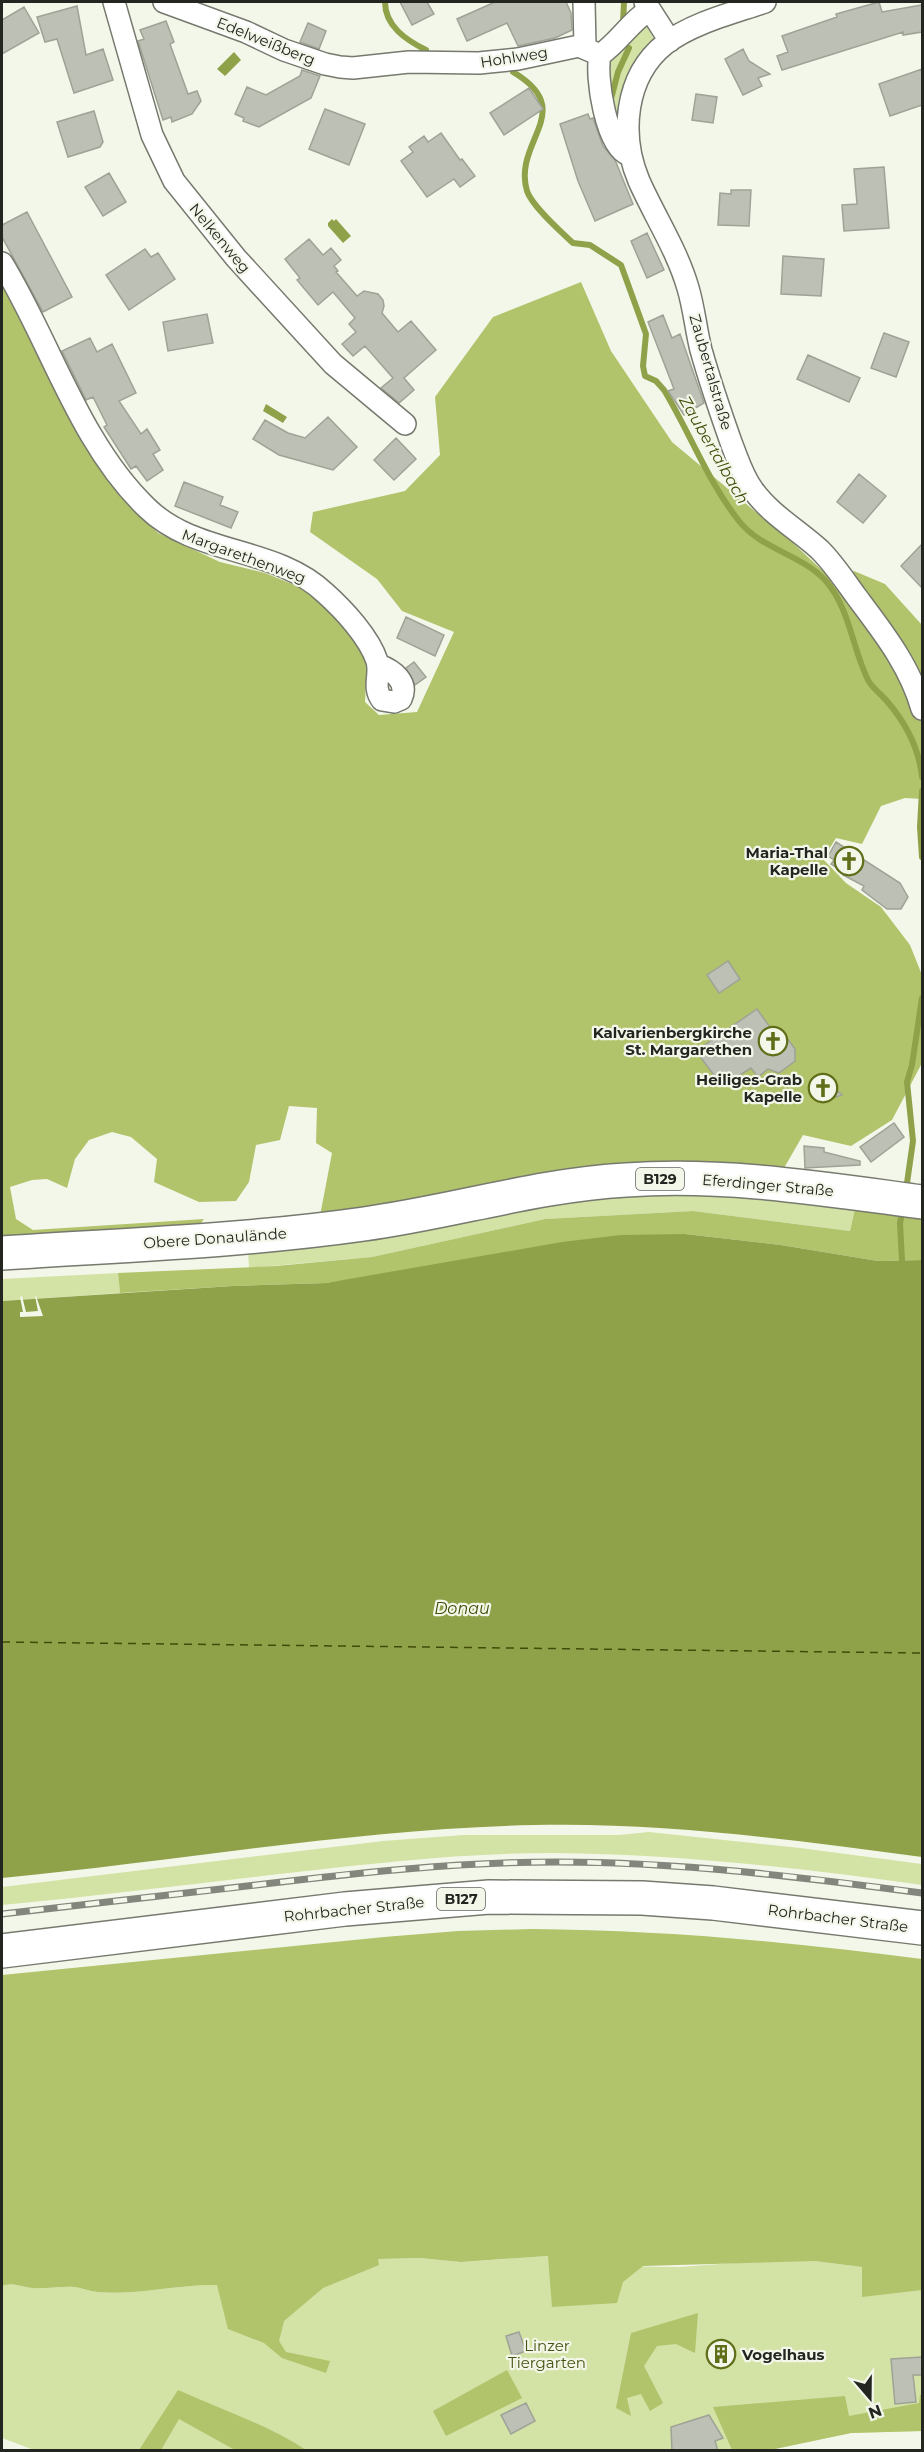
<svg xmlns="http://www.w3.org/2000/svg" width="924" height="2452" font-family="Montserrat,sans-serif">
  <rect width="100%" height="100%" fill="#f3f7ea"/>
  <path fill="#d3e2a5" d="M642,18L655,41L631,70L620,97L616,126L606,77L611,59Z
    M722,1190L855,1209L850,1231L693,1211L545,1219L372,1257L249,1268L248,1250L600,1194Z
    M118,1273L120,1293L2,1301V1279Z
    M649,1832L800,1848L922,1864V1885C799,1868 677,1854 552,1853C464,1853 376,1863 288,1873C193,1884 97,1896 2,1905V1887L383,1841L464,1835H619Z
    M922,2219V2431L851,2433L770,2450H34L2,2438V2286C14,2282 21,2287 33,2288C47,2289 61,2286 74,2287C82,2288 89,2291 97,2292C137,2296 177,2284 217,2285L377,2259L420,2258L461,2262L564,2255L602,2266L679,2267L762,2261H814L862,2267Z"/>
  <path fill="#b1c36b" d="M2,282L34,340L69,411L123,498L158,533L220,562L265,573L314,593L346,630L367,661L365,702L379,715L417,712L454,632L402,611L377,579L310,532L313,512L405,491L440,455L435,397L493,317L581,282L611,351L672,442L793,543L825,573L835,587L854,571L885,584L922,625V799L905,798L881,806L862,844L836,838L823,859L846,883L881,907L910,945L922,975V1063L892,1120L851,1146L803,1135L784,1168L701,1164L319,1221L332,1153L316,1143L317,1108L289,1106L280,1140L256,1145L249,1182L236,1201L199,1202L154,1182L157,1159L131,1137L112,1132L89,1140L75,1159L67,1188L47,1179L32,1180L10,1187L16,1219L33,1230L204,1219L194,1232L2,1238Z
    M855,1209L922,1219V1260L878,1261L781,1245L685,1234L326,1283L233,1286L120,1293L118,1273L276,1266L372,1257L545,1219L693,1211L850,1231Z
    M532,1929C663,1930 792,1942 922,1959V2290L862,2297V2267L814,2261L643,2266L623,2282L617,2303L552,2307L548,2256L461,2262L420,2258L378,2259L379,2265L323,2288L284,2321L279,2341L286,2352L330,2361L326,2373L282,2358L264,2343L228,2329L217,2285C177,2284 137,2296 97,2292C89,2291 82,2288 74,2287C61,2286 47,2289 33,2288C21,2287 14,2282 2,2286V1975L384,1937L458,1931Z
    M698,2313L695,2353L676,2344L657,2346L644,2366L663,2403L650,2411L641,2394L627,2398L631,2416L616,2408L631,2333Z
    M507,2370L522,2398L446,2436L433,2411Z
    M178,2390C220,2409 268,2425 306,2450H235L179,2419L161,2450H139Z
    M920,2395H922V2431L851,2433L770,2450H732L713,2407L845,2396L849,2416L919,2403Z"/>
  <path fill="#90a249" d="M234,52L241,60L225,76L217,69Z
    M332,219L334,221L336,219L351,236L343,243L328,226V223Z
    M266,404L287,417L283,423L263,411Z
    M685,1234L781,1245L878,1261L922,1260V1857C794,1840 664,1822 534,1825C355,1829 179,1861 2,1878V1301L233,1286L326,1283L562,1242L621,1235Z"/>
  <path fill="#f3f7ea" d="M22,1296L26,1312L38,1311L35,1296H36L43,1316L20,1317V1312H23L20,1297Z"/>
  <g fill="none" stroke-linecap="round" stroke-linejoin="round">
    <path stroke="#90a249" stroke-width="6" d="M385,2C385,26 406,40 426,50
      M623,23L624,2
      M513,72C579,111 512,141 527,191C532,206 560,231 573,243L590,245L621,265L646,334L643,366L645,376L656,381L664,390C690,433 708,482 739,521C761,549 800,554 825,580C850,608 852,648 868,680C872,688 881,694 886,700C906,723 919,747 922,777
      M611,99L618,72L629,48
      M922,791L920,827L922,857
      M906,1190L913,1141L907,1082L912,1065L922,998
      M902,1261L900,1223L903,1209"/>
    <path stroke="#414c08" stroke-width="1.5" stroke-dasharray="8 6" stroke-linecap="butt" d="M2,1642L922,1653"/>
  </g>
  <path fill="#bdc0b4" stroke="#9fa296" stroke-width="1.5" d="M400,2H427L434,14L412,25Z
    M495,2H566L571,13L572,30L555,38L518,46L507,23L467,41L457,19Z
    M879,2L882,12L922,5V32L903,35V32L782,70L777,56L788,52L782,36L837,17L836,14Z
    M77,6L86,55L103,49L113,80L74,93L57,39L45,42L37,17Z
    M24,7L39,33L2,54V20Z
    M166,21L174,42L170,44L188,94L197,91L201,101L192,114L172,122L171,117L163,120L138,41L144,39L140,30Z
    M308,23L326,31L319,49L300,42Z
    M743,49L749,61L770,74L758,78L762,86L743,95L725,59Z
    M922,69V105L890,116L879,84Z
    M302,70L320,76L311,98L259,127L243,121L244,118L235,114L247,87L266,95L300,76Z
    M529,88L543,109L504,135L490,113Z
    M696,94L717,97L713,123L692,120Z
    M325,109L365,124L349,165L309,149Z
    M94,111L103,142L100,147L68,157L57,122Z
    M588,114L590,119L593,118L603,146L615,160L633,204L595,221L578,181L560,124Z
    M441,133L460,160L462,159L475,176L460,187L454,179L427,197L401,161L413,152L409,147L424,136L428,142Z
    M884,167L889,228L844,231L842,205L857,204L854,169Z
    M109,173L126,202L103,216L85,187Z
    M731,190H751L749,226L718,225L720,193L731,194Z
    M27,212L72,297L43,312L2,237V225Z
    M647,233L664,270L647,278L631,241Z
    M309,239L323,255L331,248L341,260L334,266L338,271L336,272L357,296L364,291L378,294L383,300L384,306L382,313L398,332L411,321L436,350L404,378L414,390L399,403L381,388L393,378L365,346L353,356L342,344L356,332L349,324L355,318L333,292L318,305L297,280L300,278L285,259Z
    M145,249L151,257L158,253L175,279L129,310L106,275Z
    M783,256L824,259L821,296L781,294Z
    M207,314L213,343L168,351L163,322Z
    M663,315L672,338L680,334L704,403L684,415L668,391L674,389L648,322Z
    M884,333L909,342L896,377L871,368Z
    M90,338L97,352L112,344L136,393L119,401L141,434L147,429L160,450L153,454L163,470L147,481L136,466L131,469L104,427L107,425L93,397L86,400L62,351Z
    M808,355L860,378L849,402L797,379Z
    M328,417L357,447L333,470L279,455L253,439L265,420L288,433L305,438Z
    M396,438L416,459L394,480L374,460Z
    M859,474L886,496L863,523L837,502Z
    M184,482L223,497L220,505L238,512L231,528L175,506Z
    M922,544V588L901,566Z
    M406,617L444,635L435,656L397,638Z
    M414,662L426,677L415,685L406,668Z
    M836,842L900,883L908,897L901,909H887L862,890L864,886L843,875L842,871L831,864L834,860L828,856Z
    M728,961L740,979L719,993L707,975Z
    M757,1009L774,1033L787,1038L795,1049V1061L779,1073L768,1069L758,1077L751,1068L722,1086L696,1051Z
    M820,1076L842,1095L826,1100L811,1087Z
    M894,1123L904,1137L871,1162L860,1147Z
    M804,1146L824,1148V1152L860,1161V1165L805,1168Z
    M519,2332L526,2351L512,2356L506,2336Z
    M713,2345L730,2347L728,2364L711,2362Z
    M922,2357V2375H913L916,2402L895,2404L891,2359Z
    M526,2403L535,2421L511,2434L501,2415Z
    M709,2415L723,2438L715,2441L718,2451H672L671,2427Z"/>
  <g fill="none" stroke-linecap="round" stroke-linejoin="round">
    <g stroke="#76796e" stroke-width="24">
      <path id="minor" d="M114,2L152,135L174,181L236,258L333,364L405,424
        M164,2L246,32L284,50L325,64L340,67L353,68L409,62L479,63L518,59L579,46L600,55
        M584,2L585,47
        M645,2L670,41
        M765,2C733,13 692,23 665,44C624,77 620,136 639,181C655,217 677,250 688,288C694,308 696,330 701,350C710,382 721,414 732,445C738,460 743,477 753,490C770,514 798,530 820,550C834,564 845,581 856,596C883,632 910,666 922,709
        M629,155C606,147 595,76 600,55C619,42 630,22 649,10
        M2,263C50,341 79,443 147,508C196,556 276,546 325,593C344,610 369,637 377,661C381,675 372,687 382,700L394,702L401,699C409,682 393,670 378,665"/>
    </g>
    <g stroke="#76796e" stroke-width="36">
      <path id="primary" d="M2,1253C122,1245 244,1241 364,1224C452,1212 537,1185 626,1180C726,1173 824,1189 922,1202
        M2,1951L345,1909L489,1897L642,1898L713,1903L922,1928"/>
    </g>
    <use href="#minor" stroke="#fff" stroke-width="21"/>
    <use href="#primary" stroke="#fff" stroke-width="33"/>
    <g stroke="#83867d" stroke-width="7">
      <path id="rail" d="M2,1914C86,1904 171,1895 256,1885C356,1873 456,1862 557,1862C680,1862 801,1877 922,1893"/>
    </g>
    <use href="#rail" stroke="#f3f7ea" stroke-width="4.5" stroke-dasharray="14" stroke-linecap="butt"/>
  </g>
  <defs>
    <g id="church-ring" transform="scale(1.5)"><circle r="9.5" fill="#f3f7ea" stroke="#606e19" stroke-width="1.5"/><path d="M-1.2-6h2.4v3.5h3.3v2.4h-3.3V6h-2.4V-.1h-3.3v-2.4h3.3Z" fill="#606e19"/></g>
    <g id="building-ring" transform="scale(1.5)"><circle r="9.5" fill="#f3f7ea" stroke="#606e19" stroke-width="1.5"/><path d="M-4-6H4V6H1V3H-1V6H-4ZM-2.5-4.3h1.7v1.8h-1.7ZM.8-4.3h1.7v1.8H.8ZM-2.5-1h1.7V.8h-1.7ZM.8-1h1.7V.8H.8Z" fill="#606e19"/></g>
  </defs>
  <g fill-rule="evenodd">
    <use href="#church-ring" x="849" y="861"/>
    <use href="#church-ring" x="773" y="1041"/>
    <use href="#church-ring" x="823" y="1088"/>
    <use href="#building-ring" x="721" y="2354"/>
  </g>
  <g text-anchor="middle" dominant-baseline="central" stroke-width="4.5" stroke-linejoin="round" paint-order="stroke">
    <g fill="#f3f7ea" stroke="#61645d" stroke-width="1.5">
      <rect x="636" y="1168" width="48" height="22" rx="4.5"/>
      <rect x="437" y="1888" width="48" height="22" rx="4.5"/>
    </g>
    <g font-size="14" font-weight="bold" fill="#232520">
      <text x="660" y="1179">B129</text>
      <text x="461" y="1899">B127</text>
    </g>
    <g font-size="15" fill="#232520" stroke="#f3f7ea">
      <text transform="translate(266 41) rotate(22)">Edelweißberg</text>
      <text transform="translate(514 57) rotate(-9)">Hohlweg</text>
      <text transform="translate(220 238) rotate(50)">Nelkenweg</text>
      <text transform="translate(711 372) rotate(74)">Zaubertalstraße</text>
      <text transform="translate(244 556) rotate(20)">Margarethenweg</text>
      <text transform="translate(768 1185) rotate(5)">Eferdinger Straße</text>
      <text transform="translate(215 1238) rotate(-4)">Obere Donaulände</text>
      <text transform="translate(354 1909) rotate(-6)">Rohrbacher Straße</text>
      <text transform="translate(838 1918) rotate(7)">Rohrbacher Straße</text>
    </g>
    <g font-size="15" font-weight="bold" fill="#232520" stroke="#f3f7ea" text-anchor="end">
      <text x="828" y="852">Maria-Thal<tspan x="828" dy="17">Kapelle</tspan></text>
      <text x="752" y="1032">Kalvarienbergkirche<tspan x="752" dy="17">St. Margarethen</tspan></text>
      <text x="802" y="1079">Heiliges-Grab<tspan x="802" dy="17">Kapelle</tspan></text>
      <text x="742" y="2354" text-anchor="start">Vogelhaus</text>
    </g>
    <g font-size="15" fill="#475210" stroke="#f3f7ea">
      <text x="547" y="2345">Linzer<tspan x="547" dy="17">Tiergarten</tspan></text>
    </g>
    <g font-size="16" font-style="italic" fill="#414c08" stroke="#f3f7ea">
      <text transform="translate(714 450) rotate(60)">Zaubertalbach</text>
      <text x="462" y="1608">Donau</text>
    </g>
  </g>
  <rect width="924" height="2452" fill="none" stroke="#232520" stroke-width="6"/>
  <g transform="translate(870 2398) rotate(160)" stroke="#f3f7ea" stroke-width="4.5" paint-order="stroke">
  <path d="M0-4.5L10 22L0 15L-10 22Z" fill="#232520"/>
  <text y="-9" font-size="16" font-weight="bold" text-anchor="middle" fill="#232520">N</text>
  </g>
</svg>
